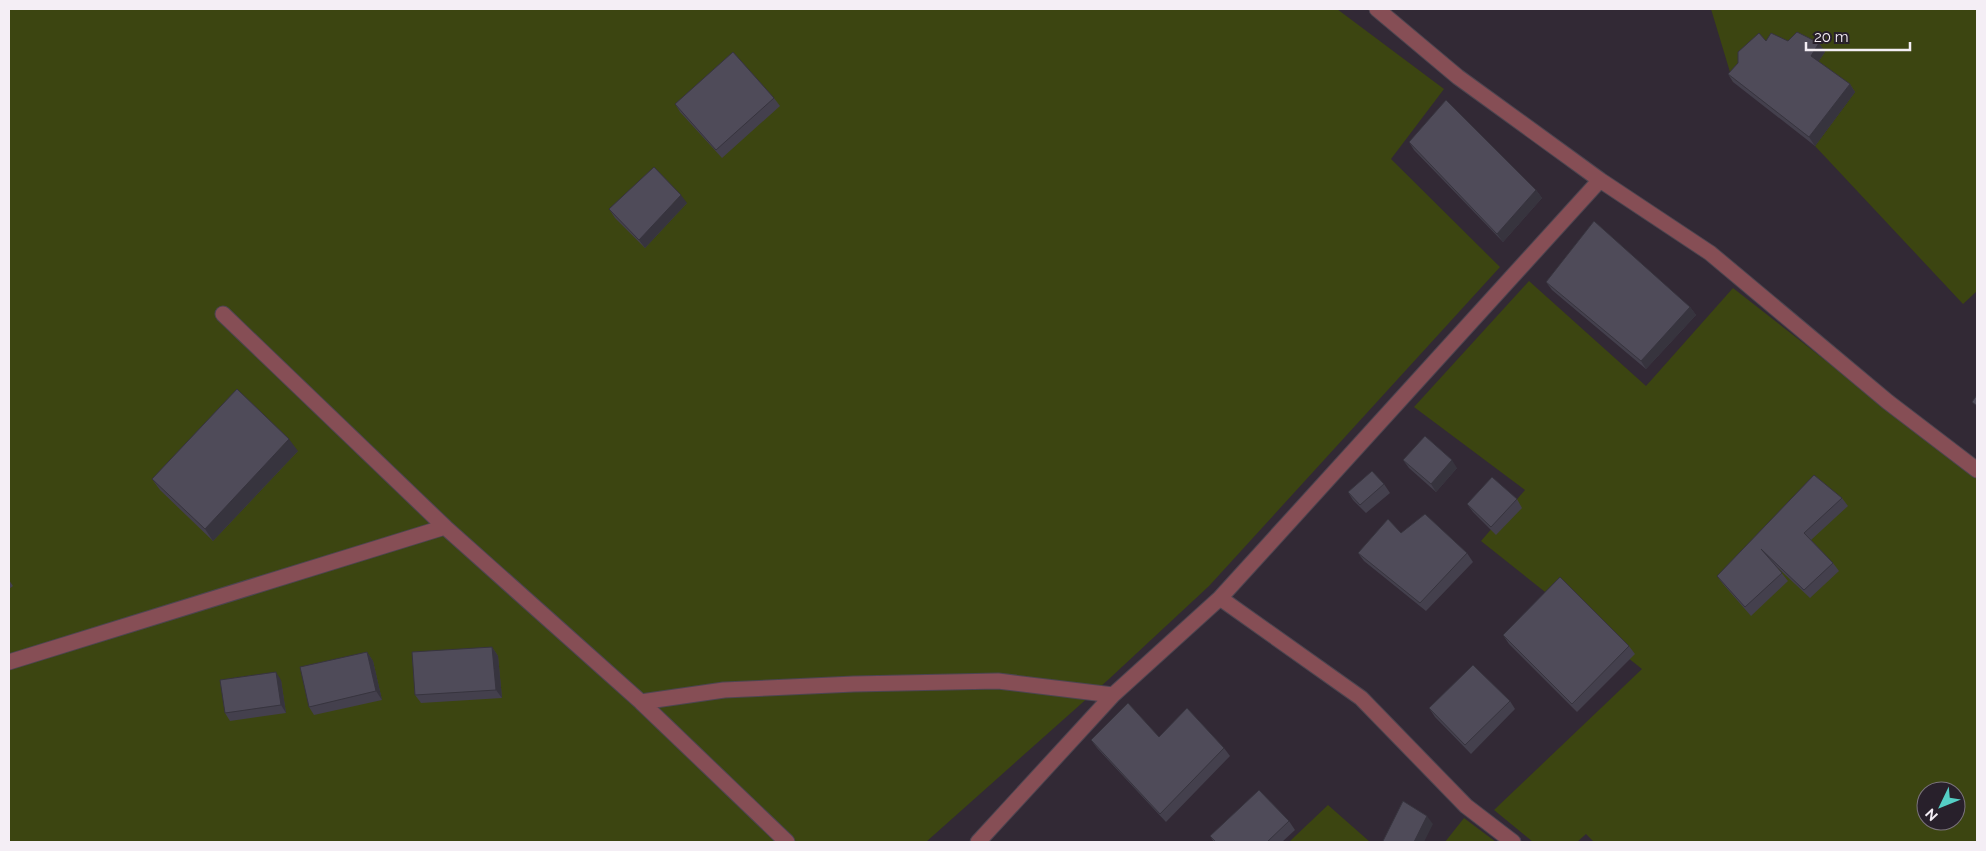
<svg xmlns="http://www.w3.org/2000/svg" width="1986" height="851" font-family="Raleway,sans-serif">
  <rect width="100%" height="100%" fill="#322935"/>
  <path fill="#3c4511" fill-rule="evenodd" d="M9,9H1337L1444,89L1391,159L1500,267L1209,586L1109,679L926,842H9Z
    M1711,9H1977V291L1963,304L1815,146L1855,92L1765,42L1733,82Z
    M1529,281L1646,386L1733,288L1977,479V842H1594L1586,834L1577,842H1533L1494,810L1642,669L1481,541L1525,490L1414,407ZM1926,791H1956V821H1926Z
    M1328,805L1370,842H1289Z
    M1464,818L1496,842H1445Z"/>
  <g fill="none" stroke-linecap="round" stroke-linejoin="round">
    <g stroke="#4d4550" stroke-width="17">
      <path id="minor" d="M1377,9L1458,77L1600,180L1710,253L1888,402L1977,470
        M223,314L445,527L641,702L787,842
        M1220,598L1361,698L1466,806L1513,842
        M9,662L445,527
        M641,702L724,690L854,684L998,681L1113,695
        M978,842L1113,695L1220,598L1600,180"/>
    </g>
    <use href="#minor" stroke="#864e55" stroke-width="15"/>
  </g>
  <path fill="#44404d" d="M1766,41H1788L1819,43L1825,52L1818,62L1850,84L1855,92L1815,146L1733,82L1728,74L1738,63Z
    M774,98L780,106L722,158L680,112L675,104Z
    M1409,142L1536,190L1542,198L1503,242L1414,150Z
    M687,203L645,248L615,218L609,209Z
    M1546,282L1690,307L1696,315L1646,369L1552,290Z
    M298,451L213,541L160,490L152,479Z
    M1403,460L1457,468L1436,492L1409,468Z
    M1384,484L1390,493L1366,513L1353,500L1348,492Z
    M1842,498L1848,506L1811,540L1833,563L1839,571L1810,598L1776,566L1788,581L1751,616L1723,584L1717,576Z
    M1517,499L1522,508L1496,535L1473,512L1467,504Z
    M1401,533L1467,553L1473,562L1426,611L1364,561L1358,553Z
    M9,580L13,586L9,589Z
    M1503,635L1629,646L1635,654L1577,712L1509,644Z
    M492,647L498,656L502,698L421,703L415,695Z
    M367,652L373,661L382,700L314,715L309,707Z
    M281,680L286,713L230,721L225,713Z
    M1510,701L1515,709L1471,754L1435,717L1429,708Z
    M1159,737L1224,748L1230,756L1166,822L1097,748L1091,740Z
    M1289,821L1295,830L1282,842H1214L1210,836Z"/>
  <path fill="#37343e" d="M1819,43L1825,52L1816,65L1811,56Z
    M1850,84L1855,92L1815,146L1809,137Z
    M1536,190L1542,198L1503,242L1497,234Z
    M681,195L687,203L645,248L639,240Z
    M1690,307L1696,315L1646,369L1641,361Z
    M289,439L298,451L213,541L205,529Z
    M1452,460L1457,468L1436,492L1431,484Z
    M492,647L498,656L502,698L496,690Z
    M367,652L373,661L382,700L376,691Z
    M276,672L281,680L286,713L281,705Z
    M1427,816L1433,824L1424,842H1414Z"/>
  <path fill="#4f4b59" stroke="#37343e" d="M1797,32L1819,43L1811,56L1850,84L1809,137L1728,74L1738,63V52L1759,33L1766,41L1771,33L1788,41Z
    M733,52L774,98L716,150L675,104Z
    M1446,100L1536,190L1497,234L1409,142Z
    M654,167L681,195L639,240L609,209Z
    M1594,221L1690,307L1641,361L1546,282Z
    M237,389L289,439L205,529L152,479Z
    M1977,395V406L1972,402Z
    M1425,436L1452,460L1431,484L1403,460Z
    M1372,471L1384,484L1360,505L1348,492Z
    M1814,475L1842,498L1804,533L1833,563L1804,590L1761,549L1782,573L1745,607L1717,576Z
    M1492,477L1517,499L1491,527L1467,504Z
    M1425,514L1467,553L1420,603L1358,553L1388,519L1401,533Z
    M1560,577L1629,646L1572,704L1503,635Z
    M492,647L496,690L415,695L412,652Z
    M367,652L376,691L309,707L300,667Z
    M1473,665L1510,701L1465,745L1429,708Z
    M276,672L281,705L225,713L220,680Z
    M1128,703L1159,737L1187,708L1224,748L1160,814L1091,740Z
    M1259,790L1289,821L1267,842H1216L1210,836Z
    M1403,801L1427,816L1414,842H1385L1383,841Z"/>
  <rect width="1986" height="851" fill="none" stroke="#f4eef5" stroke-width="20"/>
  <g transform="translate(1941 806) rotate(227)"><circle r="24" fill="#28202b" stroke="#7a727c"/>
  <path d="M0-4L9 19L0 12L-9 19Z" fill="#55cec5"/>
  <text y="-8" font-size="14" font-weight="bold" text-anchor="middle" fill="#f4eef5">N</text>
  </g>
  <path d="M1806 42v8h104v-8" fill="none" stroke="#f4eef5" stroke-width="2.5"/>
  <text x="1814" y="42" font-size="15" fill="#f4eef5" stroke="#28202b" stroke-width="4" paint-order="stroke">20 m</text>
</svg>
